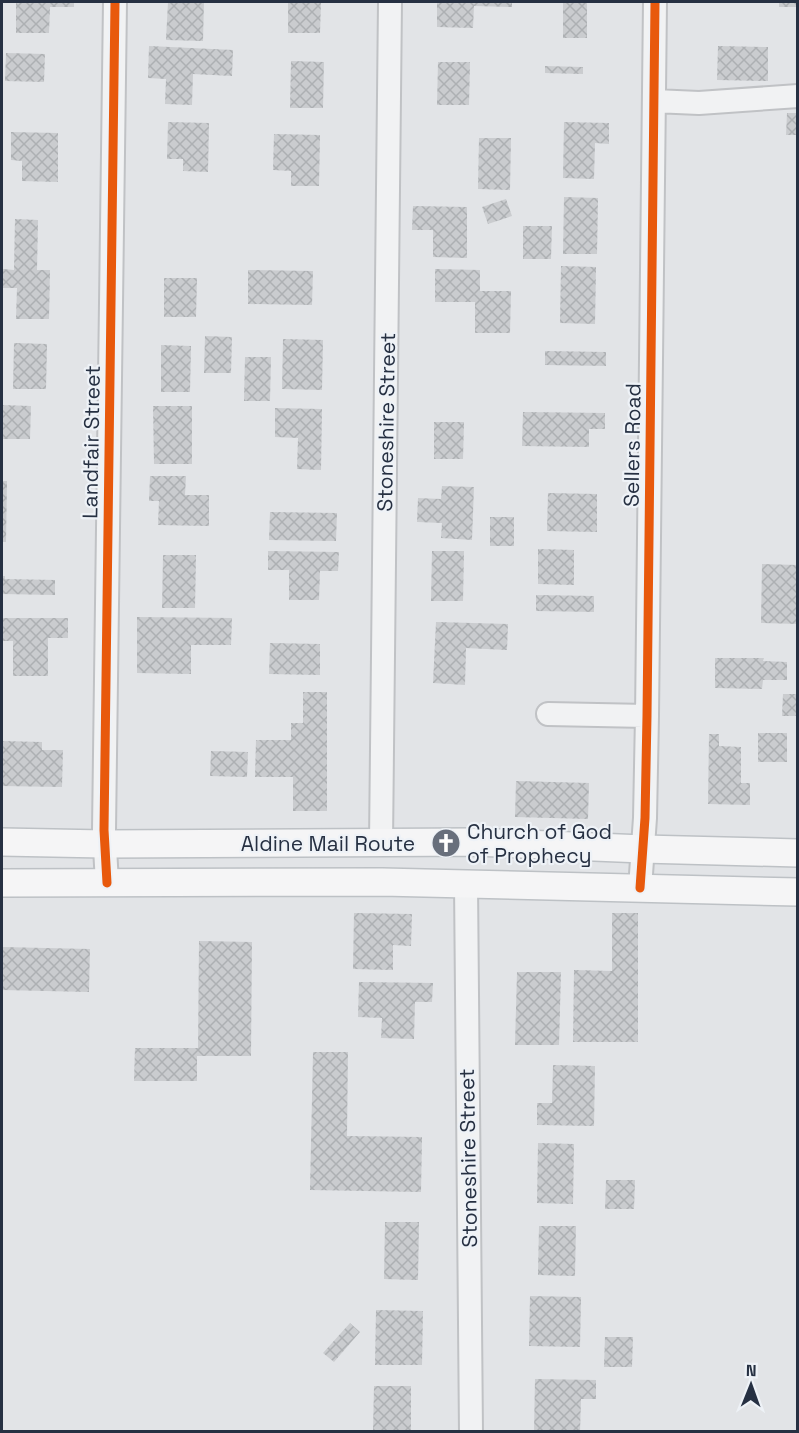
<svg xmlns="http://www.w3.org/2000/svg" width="799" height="1433" font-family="'Space Grotesk',sans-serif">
  <defs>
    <pattern id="building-cross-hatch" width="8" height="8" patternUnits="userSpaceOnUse" patternTransform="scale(1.5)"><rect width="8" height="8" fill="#cacccf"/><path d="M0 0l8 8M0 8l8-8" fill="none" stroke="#adb0b3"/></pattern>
  </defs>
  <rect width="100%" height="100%" fill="#e2e4e7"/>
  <path fill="url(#building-cross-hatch)" d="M16,2H74V7H50L49,33H16Z
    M168,2H204L203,41L166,40Z
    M288,2H321L320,33H288Z
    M437,2H512V7L474,6L473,28L437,27Z
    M563,2H587V38H563Z
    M779,2H798V7H779Z
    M149,46L233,50L232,76L193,74L192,105L165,104L166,79L148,78Z
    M718,46L768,47V81L717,80Z
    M6,53L45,54L44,82L5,81Z
    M291,61L324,62L323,108H290Z
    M438,62H470L469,105H437Z
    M545,66L583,67V74L545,73Z
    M787,113H798V135H786Z
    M168,122L209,123L208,172L183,171V159H167Z
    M564,122L609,123V144L595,143L594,179L563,178Z
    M11,132L58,133V182L22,181V161L11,160Z
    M274,134L320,135L319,186H291V171L273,170Z
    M479,138H511L510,190L478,189Z
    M564,197L598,198L597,254H563Z
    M506,199L512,216L488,224L482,207Z
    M413,206L467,207V258L433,257V230H412Z
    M15,219L38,220L37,270H50L49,319H16L17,288H2L3,269L14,270Z
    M523,226H552L551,259H523Z
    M561,266L596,267L595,324L560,323Z
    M435,269L480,270V291H511L510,333H475V302H435Z
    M248,270L313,271L312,305L248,304Z
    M164,278H197L196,317H164Z
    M205,336L232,337L231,373H204Z
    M283,339L323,340L322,390L282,389Z
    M14,343L47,344L46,389H13Z
    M161,345L191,346L190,392H161Z
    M545,351L606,352V366L545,365Z
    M245,357H271L270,401H244Z
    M2,405L31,406L30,439H2Z
    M153,406H192V464H154Z
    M275,408L322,409L321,470L297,469L298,438L275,437Z
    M523,412L605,413V429H589V447L522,446Z
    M434,422H464L463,459H434Z
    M150,476H186L185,495H209V526L158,525L159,501H149Z
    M2,481H7L6,542H2Z
    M442,486L474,487L472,540L441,538L442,523L417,522L418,498L441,499Z
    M548,493L597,494V532L547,531Z
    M270,512L337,513L336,541L269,540Z
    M490,517H514V546H490Z
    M538,549L574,550V585L538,584Z
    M268,551L339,552L338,571H320L319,600H289V570H268Z
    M432,551H464L463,601H431Z
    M163,555H196L195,608H162Z
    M762,564L798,565V624L761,623Z
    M2,576H5V579L55,580V595L2,594Z
    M536,595L594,596V612L536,611Z
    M137,617L232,618L231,645H191V674L137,673Z
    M2,618H68V638H48V676H13V641H2Z
    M436,622L508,624L507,650L466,648L465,685L433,683Z
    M270,643L320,644V675L269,674Z
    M715,658H764L763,661L787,662V680H763L762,689L715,688Z
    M303,692H327V811H293V777H255L256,740H291V723H303Z
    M783,694H798V716H782Z
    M758,733H787V762H758Z
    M709,734H719V746L741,747V783H750V805L708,804Z
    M2,741L42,742V750H63L62,787L2,786Z
    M211,751L248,752L247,777L210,776Z
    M516,781L589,783L588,819L515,817Z
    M354,913L412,914L411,946L393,945V970L353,969Z
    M612,913H638V1042H573L574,970L612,971Z
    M199,941L252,942L251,1056H197V1081H134L135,1048H198Z
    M2,947L90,949L89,992L2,990Z
    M517,972H561L559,1045H515Z
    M359,982L433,983L432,1002H415L414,1039L381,1038L382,1018L358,1017Z
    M313,1052H348L347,1136L422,1137L421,1192L310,1190Z
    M553,1065L595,1066L594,1126L537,1125V1103H552Z
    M538,1143L574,1144L573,1204L537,1203Z
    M606,1180H635L634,1209H605Z
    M385,1222H419L418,1280L384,1279Z
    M539,1226H576L575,1276L538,1275Z
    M530,1296L581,1297L580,1347L529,1346Z
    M376,1310L423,1311L422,1365H375Z
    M350,1323L360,1332L334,1362L323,1353Z
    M605,1337H633L632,1367H604Z
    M535,1379L596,1380V1399H581L580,1432H534Z
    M374,1386H411V1432H373Z"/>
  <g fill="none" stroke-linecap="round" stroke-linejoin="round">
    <g stroke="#c0c2c5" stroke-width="26">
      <path id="minor" d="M654,101L699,103L798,96
        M548,714L647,716
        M381,843L390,2
        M107,883L104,830L115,2
        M466,884L471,1432
        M640,888L645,818L647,716L655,2"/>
    </g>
    <g stroke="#bdc1c5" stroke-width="30">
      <path id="major" d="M2,842L104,844L475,842L643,849L798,853
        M2,883L382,882L798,892"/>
    </g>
    <use href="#minor" stroke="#f1f2f3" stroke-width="22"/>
    <use href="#major" stroke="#f5f5f6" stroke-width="27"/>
    <g stroke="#eef2f7" stroke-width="13">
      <path id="cycleway" d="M107,883L104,830L115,2
        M640,888L645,818L647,716L655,2"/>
    </g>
    <use href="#cycleway" stroke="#e8590c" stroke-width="9"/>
  </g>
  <defs>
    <g id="church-disc" transform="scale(1.5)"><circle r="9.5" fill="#686f7c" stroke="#eef2f7"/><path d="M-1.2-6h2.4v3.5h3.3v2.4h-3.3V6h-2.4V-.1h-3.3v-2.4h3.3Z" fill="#fff"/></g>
  </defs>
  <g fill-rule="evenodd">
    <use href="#church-disc" x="446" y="843"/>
  </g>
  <g text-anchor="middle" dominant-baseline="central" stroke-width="4.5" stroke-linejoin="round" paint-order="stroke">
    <g font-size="21" fill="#263042" stroke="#eef2f7">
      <text transform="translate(386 422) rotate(-89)">Stoneshire Street</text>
      <text transform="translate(91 442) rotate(-89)">Landfair Street</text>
      <text transform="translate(632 445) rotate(-89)">Sellers Road</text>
      <text x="328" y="843">Aldine Mail Route</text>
      <text transform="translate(468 1158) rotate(-91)">Stoneshire Street</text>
    </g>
    <g font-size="21" fill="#263042" stroke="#eef2f7" text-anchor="start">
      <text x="467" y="831">Church of God<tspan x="467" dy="24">of Prophecy</tspan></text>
    </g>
  </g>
  <rect width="799" height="1433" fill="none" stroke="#263042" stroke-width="6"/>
  <g transform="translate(751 1385) rotate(1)" stroke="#eef2f7" stroke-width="4.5" paint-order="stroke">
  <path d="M0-4.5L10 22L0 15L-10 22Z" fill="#263042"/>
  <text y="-9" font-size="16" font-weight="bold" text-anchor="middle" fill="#263042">N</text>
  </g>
</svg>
